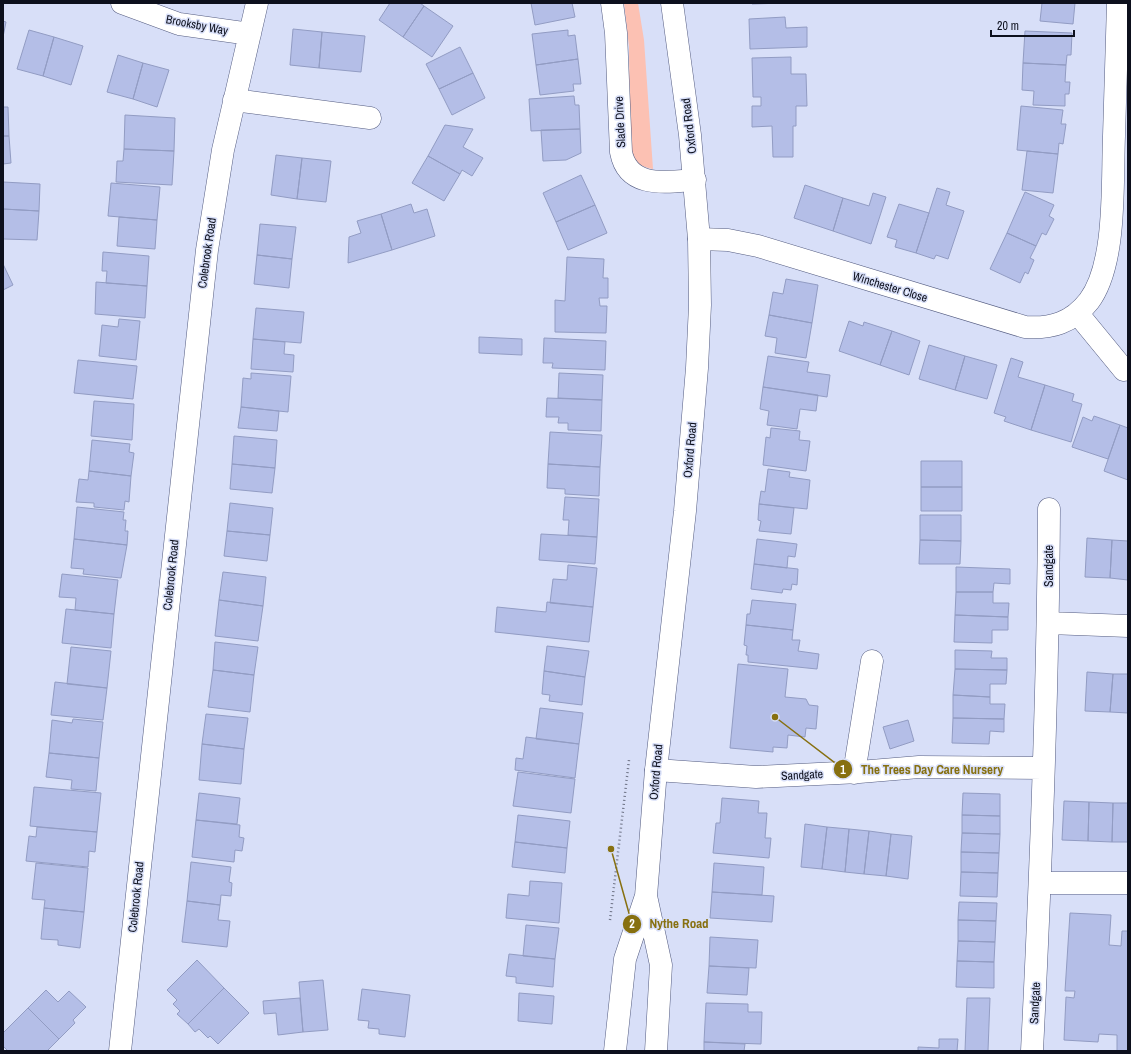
<svg xmlns="http://www.w3.org/2000/svg" width="1131" height="1054" font-family="'Archivo Narrow',sans-serif">
  <rect width="100%" height="100%" fill="#d8dff8"/>
  <path fill="#fcc1b3" d="M624,3H638L644,40L653,169C641,167 636,163 630,152L629,47Z"/>
  <path fill="#b4bee7" stroke="#929cc3" d="M390,3H420L424,6L403,37L379,20Z
    M531,3H572L575,17L535,25Z
    M752,3H784L752,4Z
    M1042,3H1075L1073,24L1040,21Z
    M424,6L453,26L432,57L403,37Z
    M785,17L786,28L807,27V47L750,49L749,19Z
    M3,21L6,22L3,37Z
    M293,29L322,32L319,68L290,65Z
    M29,30L54,37L43,76L17,69Z
    M568,30V36L575,35L578,59L536,65L532,34Z
    M1025,31L1072,33L1071,55H1067L1066,65L1023,63Z
    M322,32L365,36L361,72L319,68Z
    M54,37L83,46L71,85L43,76Z
    M460,47L473,73L439,89L426,64Z
    M118,55L143,63L133,99L107,92Z
    M791,57V74H806L807,106H796V126H793V157H773L772,126L752,127V106H761V97H753L752,58Z
    M578,59L581,84H573L574,91L540,95L536,65Z
    M143,63L169,70L157,107L133,99Z
    M1023,63L1066,65L1065,82H1070L1069,94H1065V106L1033,105L1034,91L1022,90Z
    M473,73L485,98L452,115L439,89Z
    M574,96L575,105H579L580,129L531,131L529,99Z
    M1021,106L1063,110L1061,124H1066L1063,144L1059,143L1058,154L1017,150Z
    M3,107H8L9,136H3Z
    M125,115L175,118L174,151L124,149Z
    M445,125L473,129L463,147L483,158L472,176L462,170L460,174L428,156Z
    M580,129L581,153L566,160L543,161L541,130Z
    M3,136H9L11,163L3,164Z
    M124,149L174,151L172,185L116,182L117,161H123Z
    M1027,151L1058,154L1053,193L1022,190Z
    M276,155L302,158L297,199L271,195Z
    M428,156L460,174L444,201L412,183Z
    M302,158L331,161L326,202L297,199Z
    M581,175L595,205L556,222L543,193Z
    M3,182L40,184L39,211L3,209Z
    M111,183L160,187L157,220L108,216Z
    M805,185L843,198L833,231L794,218Z
    M937,188L950,192L946,205L964,211L948,259L936,255L934,259L916,253Z
    M1025,192L1054,205L1049,216L1054,219L1046,235L1042,233L1036,246L1007,233Z
    M873,193L886,197L871,244L833,231L843,198L869,206Z
    M411,204L414,213L427,209L435,236L392,250L381,214Z
    M899,204L929,213L916,253L895,247L897,240L887,237Z
    M595,205L607,233L568,250L556,222Z
    M3,209L39,211L37,240L3,239Z
    M381,214L392,250L348,263L349,237L361,233L357,221Z
    M119,217L157,220L155,249L117,246Z
    M260,224L296,227L292,259L257,255Z
    M1007,233L1036,246L1030,258L1034,260L1028,274L1025,272L1020,283L990,269Z
    M103,252L149,256L147,286L106,283L107,271H102Z
    M257,255L292,259L289,288L254,284Z
    M567,257L604,259L603,278H608V298H599L600,306H607L606,333L555,332V300L565,301Z
    M3,264L13,285L3,290Z
    M786,279L818,285L812,323L769,315L773,292L783,294Z
    M96,282L147,286L145,318L95,314Z
    M256,308L304,312L301,343L253,339Z
    M769,315L812,323L806,358L775,353L777,338L765,336Z
    M119,319L140,321L136,360L99,356L102,325L118,327Z
    M849,321L863,326L864,322L892,331L880,365L839,351Z
    M892,331L920,341L909,375L880,365Z
    M479,337L522,339V355L479,353Z
    M544,338L606,341L605,370L552,368L553,363H543Z
    M253,339L285,342L284,354L294,355L293,372L251,369Z
    M929,345L965,356L955,390L919,379Z
    M768,356L809,362L807,372L830,375L827,397L763,387Z
    M965,356L997,365L987,399L955,390Z
    M1011,358L1023,362L1018,377L1045,385L1031,430L1004,421L1006,417L994,413Z
    M78,360L137,366L133,399L74,393Z
    M251,373L291,376L288,412L241,407L243,378L251,379Z
    M559,373L603,375L602,400L558,398Z
    M1045,385L1074,394L1072,401L1082,404L1071,442L1031,430Z
    M763,387L818,395L816,411L800,409L797,429L767,425L769,411L760,409Z
    M547,398L602,400L601,431L568,430V423H558L559,417H546Z
    M94,401L134,404L132,440L91,436Z
    M241,407L279,411L277,431L238,428Z
    M1094,416L1120,425L1108,459L1072,447L1083,417L1092,421Z
    M1120,425L1128,428V480L1104,471Z
    M771,428L800,431L799,440L810,441L806,471L763,465L766,437L770,438Z
    M550,432L602,435L600,467L548,464Z
    M234,436L277,440L275,468L232,464Z
    M92,440L130,444L129,452L134,453L131,476L89,471Z
    M921,461H962V487H921Z
    M232,464L275,468L272,493L230,489Z
    M548,464L600,467L599,496L565,494V489L547,488Z
    M768,469L790,472L789,477L810,480L807,509L759,504L761,491L765,492Z
    M89,471L131,476L129,502L125,501L124,510L94,507V503L76,502L79,479L88,480Z
    M921,487H962V511H921Z
    M565,497L599,499L597,537L568,535L569,520H563Z
    M230,503L273,508L270,535L227,531Z
    M759,504L794,508L791,534L759,531L761,521L758,520Z
    M77,507L124,512L123,520H126L125,531H128L127,545L74,539Z
    M920,515H961V541L920,540Z
    M227,531L270,535L267,561L224,556Z
    M541,534L597,537L595,564L539,560Z
    M1087,538L1112,540L1110,578L1085,577Z
    M74,539L127,545L121,578L83,574L84,569L71,568Z
    M757,539L797,544L795,557L788,556L787,568L754,564Z
    M920,540L961,541L960,564H919Z
    M1112,540L1128,541V580L1110,578Z
    M754,564L798,569L797,585L792,584L791,590L783,589L782,593L751,589Z
    M568,565L597,568L593,607L550,603L553,579L567,580Z
    M956,567L1010,569V584L994,583L993,592H956Z
    M223,572L266,577L263,606L219,600Z
    M62,574L118,580L114,614L75,610L76,598L59,597Z
    M956,592H993V603H1009L1008,617L955,615Z
    M219,600L263,606L258,641L215,636Z
    M752,600L796,604L793,630L746,625L747,614H750Z
    M547,602L593,607L589,642L495,632L497,607L546,612Z
    M66,609L114,614L111,648L62,643Z
    M955,615L1008,617V630H992V643L954,642Z
    M746,625L793,630L792,640H800L798,651L819,654L817,669L748,662V655H746L747,646L744,645Z
    M215,642L258,647L254,675L213,670Z
    M547,646L589,651L585,677L544,671Z
    M71,647L111,651L107,688L67,684Z
    M955,650L992,651L991,658H1007V670L955,669Z
    M738,664L788,669L785,697L806,699L809,705L818,706L816,729L806,728L805,737L788,735L787,748L773,747V752L730,748Z
    M955,669L1007,670L1006,684H990V697L953,695Z
    M213,670L254,675L250,712L208,707Z
    M544,671L585,677L582,705L549,701L550,695L542,694Z
    M1087,672L1113,674L1110,712L1085,711Z
    M1113,674H1128V713L1110,712Z
    M55,682L107,688L103,720L51,715Z
    M953,695L990,697V704H1005L1004,719L953,718Z
    M540,708L583,713L579,744L536,739Z
    M206,714L248,718L244,749L202,744Z
    M953,718L1004,719V732L990,731L989,744L952,743Z
    M73,719L103,722L99,758L49,753L52,720L72,723Z
    M908,720L914,741L890,749L883,727Z
    M526,737L579,744L575,778L515,770L516,758L523,759Z
    M202,744L244,749L241,784L199,780Z
    M49,753L99,758L96,791L71,789L72,780L46,777Z
    M518,772L575,779L571,813L513,806Z
    M34,787L101,793L97,832L30,826Z
    M199,793L240,798L237,824L196,820Z
    M963,793L1000,794V816L962,815Z
    M722,798L759,801L758,813H767L765,838H771L769,858L713,853L716,823H720Z
    M1064,801L1089,802L1088,841L1062,840Z
    M1089,802L1113,803L1112,842L1088,841Z
    M1113,803H1128V842H1112Z
    M518,815L570,821L567,848L515,842Z
    M962,815L1000,816V834L962,833Z
    M196,820L240,825L239,837L244,838L242,851L235,850L234,862L192,857Z
    M805,824L827,827L822,869L801,867Z
    M37,827L97,832L95,852L89,851L88,867L26,861L29,836L36,837Z
    M827,827L849,829L845,872L822,869Z
    M849,829L869,831L864,874L845,872Z
    M869,831L891,834L886,876L864,874Z
    M962,833L1000,834L999,853L961,852Z
    M891,834L912,836L908,879L886,876Z
    M515,842L567,848L565,873L512,867Z
    M961,852L999,853L998,873L961,872Z
    M191,862L231,867L229,882L232,883L231,896L221,895L220,905L187,901Z
    M36,863L88,868L84,912L44,908L45,900L32,899Z
    M714,863L764,867L762,895L712,892Z
    M961,872L998,873L997,897L960,896Z
    M530,881L562,883L559,923L506,918L508,894L529,896Z
    M712,892L774,896L772,922L710,918Z
    M187,901L220,905L218,920L230,921L227,947L182,942Z
    M959,902L997,903L996,921L958,920Z
    M44,908L84,912L80,948L58,945V940L41,939Z
    M1070,913L1111,915L1109,945L1121,946L1122,931H1128V1051H1117V1035L1099,1034L1098,1042L1064,1040L1066,997L1074,998L1075,991H1065Z
    M958,920L996,921L995,942L958,941Z
    M526,925L559,928L555,959L523,956Z
    M710,937L758,940L756,968L709,966Z
    M958,941L995,942L994,962L957,961Z
    M509,954L555,959L553,987L516,983V977L506,976Z
    M197,960L224,988L188,1024L177,1014L180,1011L173,1004L177,1000L167,990Z
    M957,961L994,962V988L956,987Z
    M709,966L749,968L747,995L707,993Z
    M323,980L328,1030L303,1032L299,982Z
    M224,988L249,1013L218,1044L210,1036L208,1038L199,1029L195,1032L188,1024Z
    M362,989L410,995L405,1037L379,1034V1029L368,1028L369,1021L358,1020Z
    M46,990L58,1002L69,991L86,1007L73,1020L75,1023L59,1039L28,1008Z
    M519,993L554,996L552,1024L518,1021Z
    M300,998L303,1032L278,1035L276,1013L264,1014L263,1001Z
    M967,998H990L988,1051H965Z
    M706,1003L748,1004V1012H762L761,1044L704,1042Z
    M28,1008L59,1039L47,1051H8L3,1046V1033Z
    M939,1039H958L957,1051H918V1047L939,1048Z
    M704,1042L745,1044L744,1051H704Z"/>
  <g fill="none" stroke-linecap="round" stroke-linejoin="round">
    <g stroke="#545c80" stroke-width="23">
      <path id="minor" d="M122,3L179,24L250,34
        M612,3L616,33L621,152C628,189 666,182 695,180
        M234,100L370,118
        M699,239L728,240L758,246L1025,327C1051,329 1072,323 1089,301C1117,264 1112,182 1114,136C1115,92 1117,47 1118,3
        M1078,314L1124,370
        M1049,623L1128,626
        M656,770L756,777L859,772L919,767L1043,768
        M854,773L872,661
        M1041,883H1128
        M120,1051L207,250L223,150L257,3
        M1032,1051C1041,870 1048,689 1049,509"/>
    </g>
    <g stroke="#545c80" stroke-width="23">
      <path id="major" d="M646,896L661,965L656,1051
        M615,1051L625,959L646,896L656,770L685,511L697,368L700,305L699,239L690,135L672,3"/>
    </g>
    <path stroke="#6d7285" stroke-width="2.5" stroke-dasharray="1 3" stroke-linecap="butt" d="M610,920L629,760"/>
    <use href="#minor" stroke="#fff" stroke-width="22"/>
    <use href="#major" stroke="#fff" stroke-width="22"/>
  </g>
  <g text-anchor="middle" dominant-baseline="central" stroke-width="3" stroke-linejoin="round" paint-order="stroke">
    <g font-size="12" fill="#0d101d" stroke="#d8dff8">
      <text transform="translate(197 25) rotate(11)">Brooksby Way</text>
      <text transform="translate(620 122) rotate(-93)">Slade Drive</text>
      <text transform="translate(689 126) rotate(-97)">Oxford Road</text>
      <text transform="translate(207 253) rotate(-82)">Colebrook Road</text>
      <text transform="translate(890 287) rotate(17)">Winchester Close</text>
      <text transform="translate(690 450) rotate(-85)">Oxford Road</text>
      <text transform="translate(1049 566) rotate(-90)">Sandgate</text>
      <text transform="translate(171 575) rotate(-84)">Colebrook Road</text>
      <text transform="translate(656 772) rotate(-85)">Oxford Road</text>
      <text transform="translate(802 775) rotate(-3)">Sandgate</text>
      <text transform="translate(136 897) rotate(-84)">Colebrook Road</text>
      <text transform="translate(1035 1003) rotate(-87)">Sandgate</text>
    </g>
  </g>
  <path fill="none" stroke="#877010" stroke-width="1.5" d="M775 717L843 769M611 849L632 924"/>
  <g fill="#877010" stroke="#d8dff8" stroke-width="1.5">
    <circle cx="775" cy="717" r="4"/>
    <circle cx="611" cy="849" r="4"/>
    <circle cx="843" cy="769" r="10"/>
    <circle cx="632" cy="924" r="10"/>
  </g>
  <g font-size="12" text-anchor="middle" font-weight="bold" fill="#fff">
    <text x="843" y="774">1</text>
    <text x="632" y="928">2</text>
  </g>
  <g font-size="13" text-anchor="middle" font-weight="bold" fill="#877010" stroke="#d8dff8" stroke-width="3" stroke-linejoin="round" paint-order="stroke">
    <text x="932" y="774">The Trees Day Care Nursery</text>
    <text x="679" y="928">Nythe Road</text>
  </g>
  <rect width="1131" height="1054" fill="none" stroke="#0d101d" stroke-width="8"/>
  <path d="M991 30v6h83v-6" fill="none" stroke="#0d101d" stroke-width="2"/>
  <text x="997" y="30" font-size="12" fill="#0d101d" stroke="#d8dff8" stroke-width="3" paint-order="stroke">20 m</text>
</svg>
